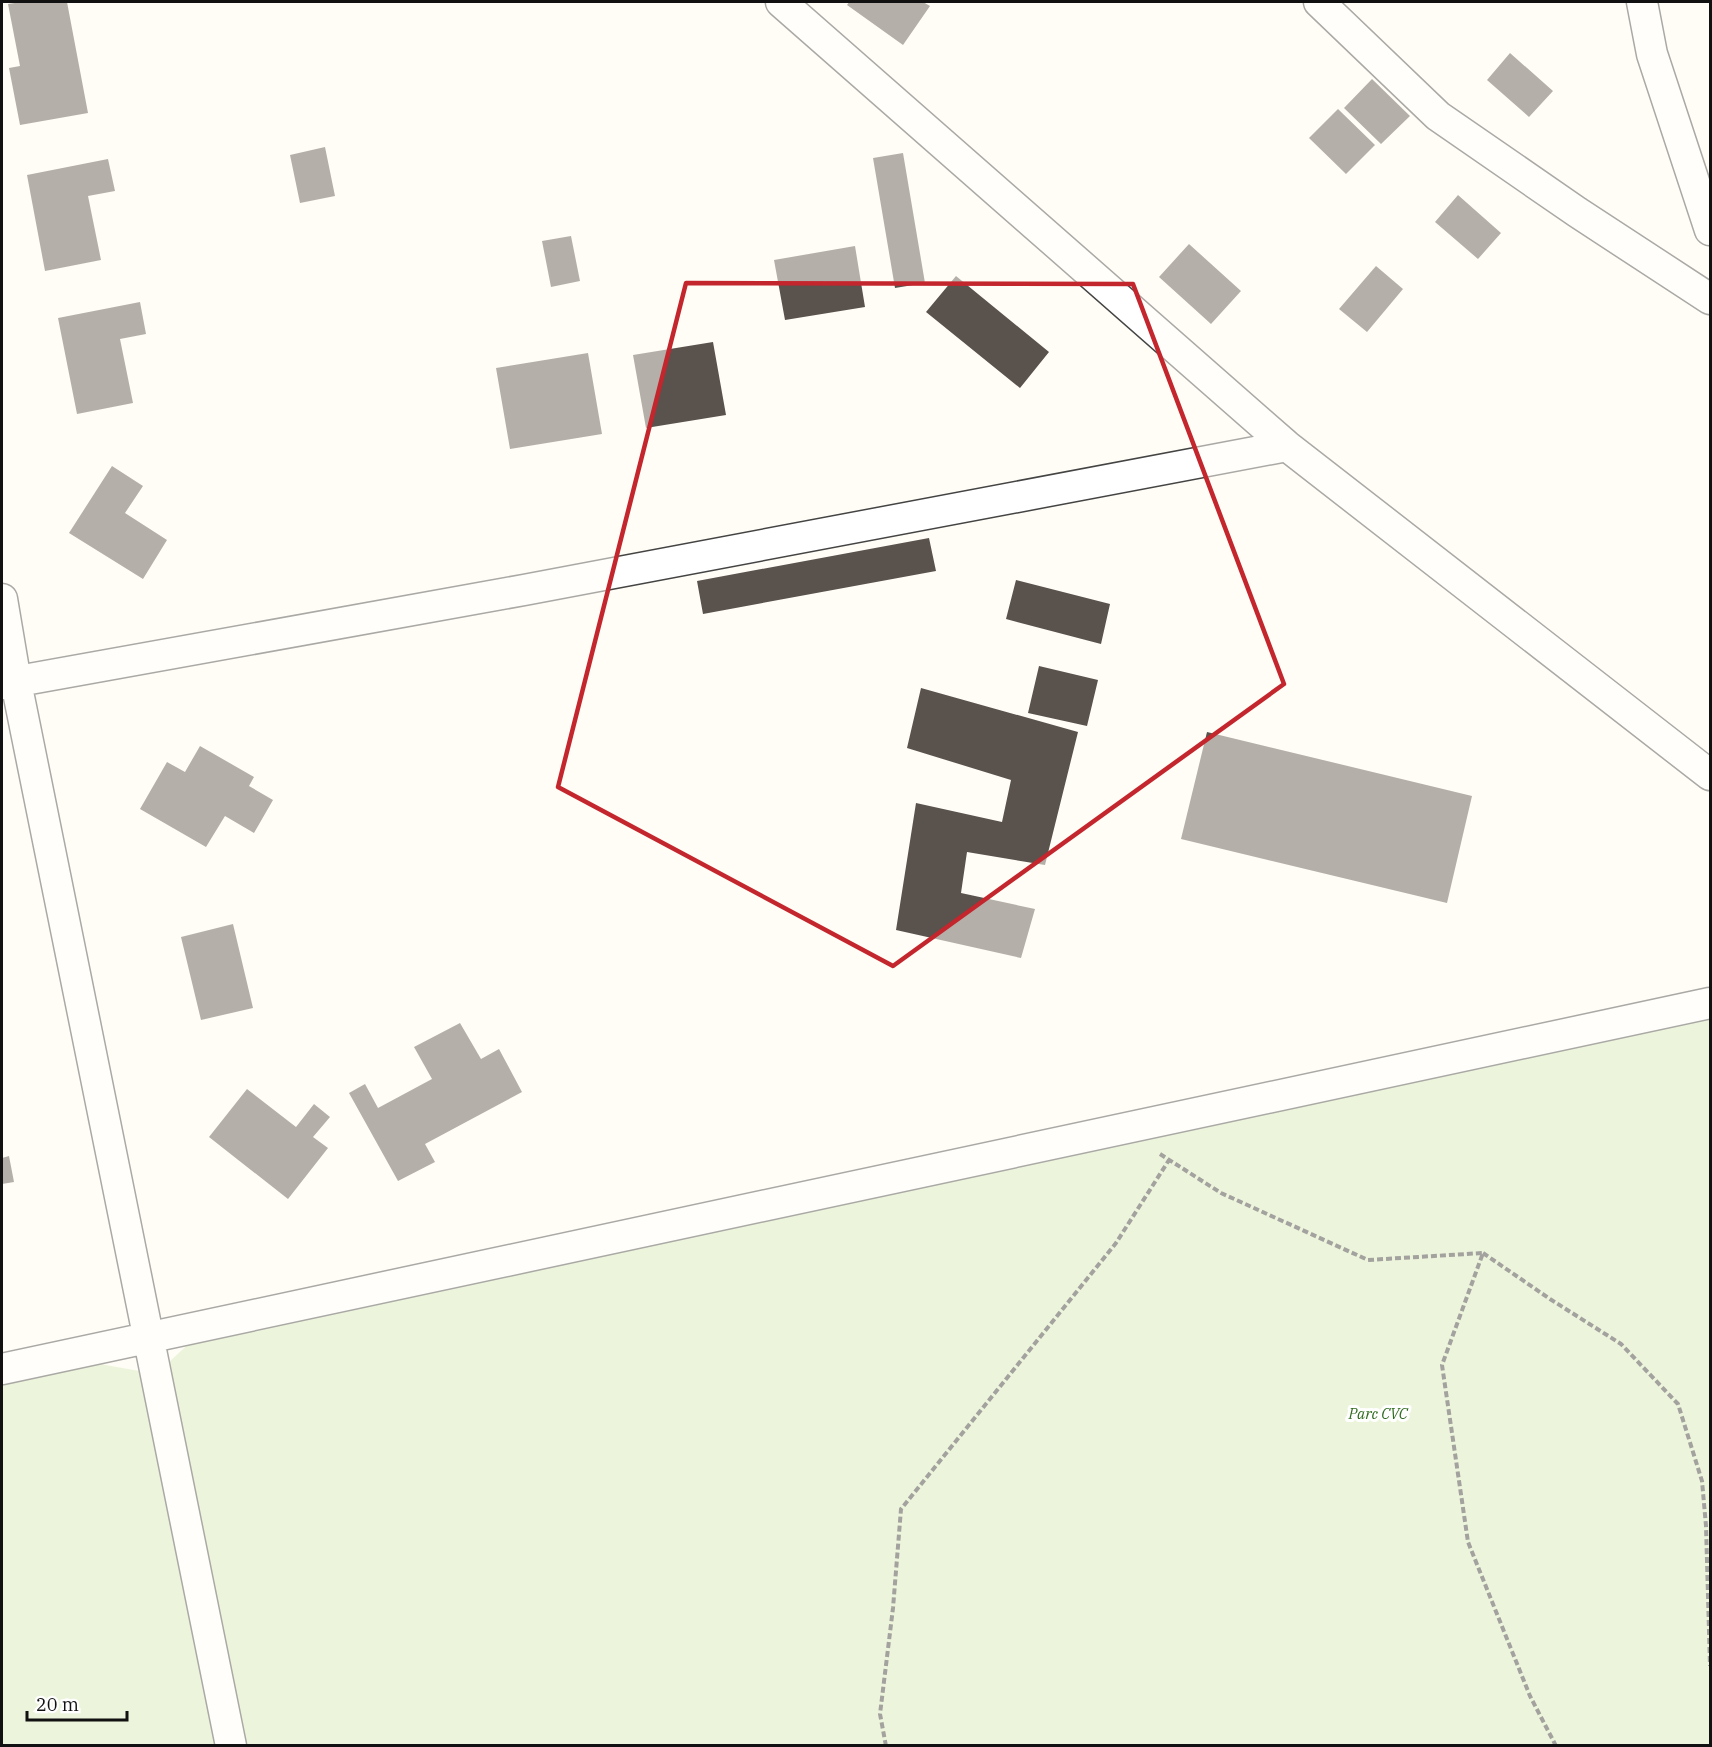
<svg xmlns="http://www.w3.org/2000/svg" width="1712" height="1747" font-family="'IBM Plex Serif',serif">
  <rect width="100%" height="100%" fill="#fffdf5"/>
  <path fill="#d5ebbd" d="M1710,1003V1745H2V1356L27,1351L156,1374L209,1325Z"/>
  <path fill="#5a524d" d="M21,2H67L88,113L20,125L9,68L20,66L8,4Z
    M849,2H923L930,6L903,45L847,5Z
    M1510,53L1553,91L1529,117L1487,80Z
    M1372,79L1410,116L1381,144L1344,108Z
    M1338,109L1375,145L1346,174L1309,138Z
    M325,147L335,196L300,203L290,155Z
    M903,153L925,283L895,288L873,158Z
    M108,159L115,191L88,196L101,260L45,271L27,175Z
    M1458,195L1501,233L1478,259L1435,222Z
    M571,236L580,281L551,287L542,241Z
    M1189,244L1241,291L1211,324L1159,277Z
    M855,246L865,307L785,320L774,260Z
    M1376,266L1403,289L1367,332L1339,309Z
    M956,276L1049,352L1020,388L926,312Z
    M140,302L146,334L120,339L133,403L77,414L58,318Z
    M713,342L726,415L646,428L633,355Z
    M588,353L602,434L510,449L496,368Z
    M112,466L143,486L125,513L167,540L143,579L69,533Z
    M929,538L936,571L703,614L697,581Z
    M1016,580L1110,604L1101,644L1006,619Z
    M1039,666L1098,680L1087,726L1028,713Z
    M921,688L1078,732L1045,865L967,852L961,893L1035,909L1021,958L896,930L916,803L1002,822L1011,780L907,748Z
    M1207,732L1472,796L1447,903L1181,839Z
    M200,746L254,777L249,786L273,800L254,833L225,816L206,847L140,809L167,762L185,772Z
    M233,924L253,1008L201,1020L181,937Z
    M460,1023L481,1059L499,1049L522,1092L425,1144L435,1162L398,1181L349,1093L365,1084L378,1108L432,1079L414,1047Z
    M247,1089L296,1127L314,1104L330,1117L313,1137L328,1148L288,1199L209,1137Z
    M9,1156L14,1182L2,1184V1158Z"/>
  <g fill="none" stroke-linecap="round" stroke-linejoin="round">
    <g stroke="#444" stroke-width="33">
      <path id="minor" d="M781,2L1287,446L1710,775
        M1319,2L1438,116L1577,212L1710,299
        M1642,2L1652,54L1710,230
        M2,599L16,682L231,1746
        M2,684L524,590L1287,446
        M2,1369L1710,1003"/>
    </g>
    <path stroke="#333" stroke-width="4" stroke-dasharray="6 3" stroke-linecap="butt" d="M1160,1154L1221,1193L1368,1260L1483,1253L1442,1365L1468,1542L1530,1696L1556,1746
      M1483,1253L1550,1299L1621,1344L1678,1404L1702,1481L1706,1526L1710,1666
      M886,1746L880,1714L893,1608L901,1509L1116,1243L1169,1160"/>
    <use href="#minor" stroke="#fff" stroke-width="30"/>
  </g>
  <path d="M0 0H1712V1747H0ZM686,283L1133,284L1284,684L893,966L558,787Z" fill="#fffdf5" fill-opacity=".55" fill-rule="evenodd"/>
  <path fill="none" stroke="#c4262e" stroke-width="4.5" stroke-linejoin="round" d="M686,283L1133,284L1284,684L893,966L558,787Z"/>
  <g text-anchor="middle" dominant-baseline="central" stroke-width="6" stroke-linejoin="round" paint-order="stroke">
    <g font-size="15" font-style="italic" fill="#2f6b1f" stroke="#fff">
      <text x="1378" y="1413">Parc CVC</text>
    </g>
  </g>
  <rect width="1712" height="1747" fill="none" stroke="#111111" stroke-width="6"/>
  <path d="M27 1711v9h100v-9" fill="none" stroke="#111111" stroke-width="3"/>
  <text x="36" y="1711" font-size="18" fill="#111111" stroke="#ffffff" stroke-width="4.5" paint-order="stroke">20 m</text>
</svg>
